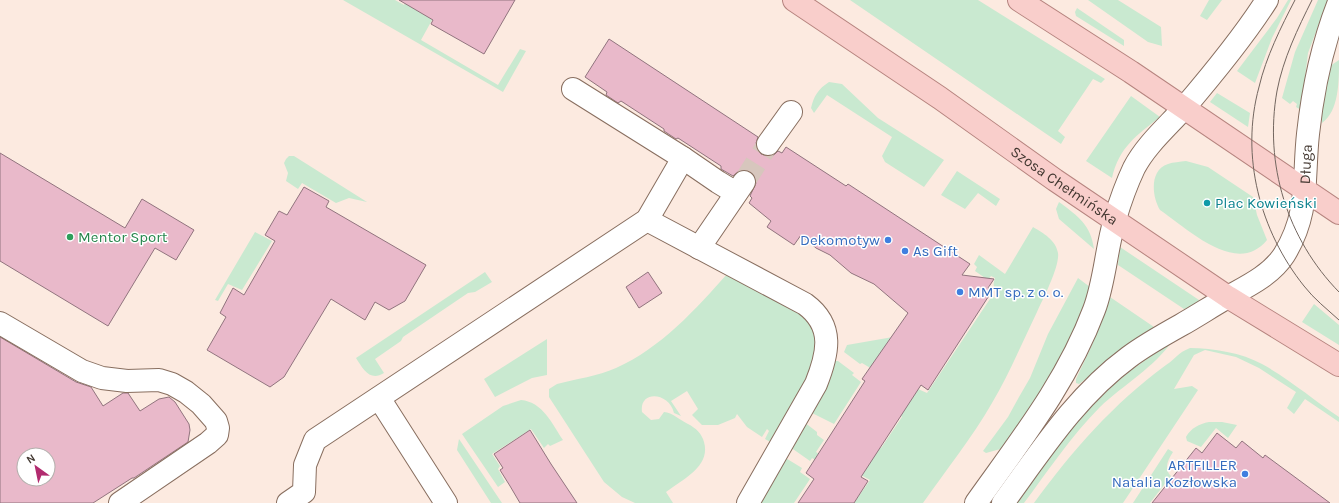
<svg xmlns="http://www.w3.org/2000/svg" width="1339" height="503" font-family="Karla,sans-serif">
  <rect width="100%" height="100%" fill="#fceae0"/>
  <path fill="#c9e9d0" d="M343,0H395L404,5L407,0H443L421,40L498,85L520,49L526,51L503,92Z
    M850,0H978L1105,79L1101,83L1093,79L1058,131L1065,137L1061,144Z
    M1088,0H1118L1161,27L1162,46L1148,42Z
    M1209,0H1222L1207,20L1200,16Z
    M1288,0H1291L1272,38L1255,83L1237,71L1277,18Z
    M1318,0H1328L1308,53L1301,110L1296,107L1297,104L1293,101L1290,104L1282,98L1295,52Z
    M1077,8L1124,40V46L1076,16L1075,12Z
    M1339,60C1339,82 1339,111 1322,123V108L1330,66Z
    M829,82L842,84L878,118L944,160L924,187L885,162L882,156L892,137L827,95L814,113L811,108C814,96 818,89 829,82Z
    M1217,93L1250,113L1248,127L1210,102Z
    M1131,96L1160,117C1137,135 1119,147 1112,178L1086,161Z
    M289,156H294L367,202L349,198L336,203L302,183L298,189L286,181L288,173L284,163L286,159Z
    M1186,161L1208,167L1253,197L1257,215L1267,240C1237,277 1188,229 1160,210C1152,197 1149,170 1168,164C1173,162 1180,162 1186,161Z
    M957,171L1000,199L996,206L978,193L965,209L941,195Z
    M1059,202C1078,216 1091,225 1094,249L1059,219L1056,209Z
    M1033,227C1043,233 1056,240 1058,253C1060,266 1043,299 1037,312C1022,343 1009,374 992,403C972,438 946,470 923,503H854L870,480L861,475L876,445L881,448L902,417L897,413L918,389L927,393L992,296L997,299L1000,294C994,288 992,287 995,278L991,276L988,280L975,271L977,267L974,264L979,255L1005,274Z
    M255,232L272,241L242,290L228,284L218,301L215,300Z
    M1120,247L1199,300V302L1194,306L1184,309L1118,265Z
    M485,272L492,282L475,292L468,293L403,337L401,341L375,359L384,373C370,382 363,369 356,358Z
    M728,273L802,312L815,331L817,366L772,443L765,439L769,431L767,429L762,437L747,427L737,414L735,418L718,425H702L692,415L698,409L687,391L671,401L681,416L674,413C669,392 639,390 642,412L651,420L659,419L664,412C672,412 681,421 688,424C696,428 702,434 704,442C711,466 683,479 666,492L673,503H635L622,497L604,482L549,397V389L557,384C576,379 598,376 616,368C661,348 696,309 728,273Z
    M1078,278L1090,287L1079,319L1060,363L1004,448L986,453L983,451L1008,417L1019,397L1030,378L1048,334Z
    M1110,297L1154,327L1079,384L1076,383V379L1092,345Z
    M1314,304L1339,325V345L1302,322Z
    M893,337L872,369L862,363L860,364L844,352L847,345Z
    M547,339V375L532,378L495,397L484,379Z
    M1172,341C1156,366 1122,386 1100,407C1071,436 1048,471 1024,503H1014C1045,462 1075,420 1113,385C1131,369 1152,356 1172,341Z
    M1190,348C1213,348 1242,353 1262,364C1289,379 1314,400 1339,417V422L1305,399L1294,414L1287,408L1296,392L1259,368L1236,357L1205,350L1194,355L1174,389L1192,386L1198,390L1123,503H1034C1072,451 1114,403 1166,365C1177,358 1177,353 1190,348Z
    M833,361H838L854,373L852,375L861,382L834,424L810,412Z
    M521,400C543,402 552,424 563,440L550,446L548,444L544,448L531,429L492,454L500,466L498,469L505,482L498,487L462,434L503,406Z
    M804,422L817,432V435L824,440L816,452L823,457L820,463L812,458L810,461L790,447Z
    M1209,422H1222L1237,425L1228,438L1216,428L1201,447L1187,441L1186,437C1191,428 1199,424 1209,422Z
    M459,439L502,503H491L457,450Z
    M1168,449L1173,452C1167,461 1164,469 1171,476L1150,503H1133Z
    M784,457L802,468L800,472L810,479L794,503H757Z"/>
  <path fill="#e9b9ca" stroke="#91747e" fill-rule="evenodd" d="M399,0H515L484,54L431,24L433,20Z
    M609,39L758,137L756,143V149L761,154L767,156H773L778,151L782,153L786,147L846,186L848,184L970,264L962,275L994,279L988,288L992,291L928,390L921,385L861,477L868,481L854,503H798L814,479L806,473L865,381L862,379L908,313L874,284L851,273L830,255L816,248L801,235L794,245L767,227L771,221L749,203L752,198L750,196L756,183L755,177L751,172L745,170L739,171L733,176L721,169V166L678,138L676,139L664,131V129L621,101L618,103L606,95L607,92L585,77Z
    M0,153L125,228L142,199L194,230L176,260L155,248L108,326L0,261Z
    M304,187L329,201L326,207L426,265L405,301L389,310L375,302L365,320L331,299L284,377L270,387L207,350L226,317L220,313L233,288L244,295L275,241L265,235L279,211L287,215Z
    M648,272L662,293L639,308L626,287Z
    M0,337L76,382L91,387L103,406L123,393H128L140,411L159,399L169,397L175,402L189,424L190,430L188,442L134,478H132L93,503H0ZM24,455H48V479H24Z
    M530,430L551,464L577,503H520L510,486L500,470L503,468L494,454Z
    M1217,433L1236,448L1242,441L1263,458L1265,455L1330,503H1152L1196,448L1202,453Z"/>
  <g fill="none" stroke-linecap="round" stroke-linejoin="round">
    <path stroke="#d7c6bd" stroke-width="22" stroke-dasharray="22 11" stroke-linecap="butt" d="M744,182L768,144"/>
    <g stroke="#886e5f" stroke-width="24">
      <g id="minor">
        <path d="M768,144L791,112"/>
        <path d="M683,158L718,182L736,193"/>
        <path d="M647,220L805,304C835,326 828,354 816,384L748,503"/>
        <path d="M699,248L744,182"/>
        <path d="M0,323L82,371L102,378L127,381L159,380L172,384L186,392L201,404L216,421L218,428L217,435L208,443L120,503"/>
        <path d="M379,398L446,503"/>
        <path d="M288,503L304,492L305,465L315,440L647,220L683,158L573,89"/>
        <path d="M976,503C1020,441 1067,382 1094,310C1105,281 1106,249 1115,219C1120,202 1126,185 1134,168C1146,145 1167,127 1184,108C1213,74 1243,38 1267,0"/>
        <path id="s1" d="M1003,503C1041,451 1076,396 1129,357C1145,345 1163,335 1181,325C1197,316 1212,306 1228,297C1248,286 1271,275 1284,255C1310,213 1303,179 1308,134C1313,88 1322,45 1339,2"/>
      </g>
    </g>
    <g stroke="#b6847f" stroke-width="24">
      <g id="major">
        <path id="s2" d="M794,0L940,98L1055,180L1228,297L1339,365"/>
        <path d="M1019,0L1131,72L1339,213"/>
      </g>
    </g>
    <use href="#minor" stroke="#fff" stroke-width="22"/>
    <use href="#major" stroke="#f9cecb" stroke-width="22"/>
    <path stroke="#73665f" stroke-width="1" d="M1295,0C1281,27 1266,57 1259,87C1240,156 1260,231 1304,286C1314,299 1327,309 1339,320
      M1312,0C1298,28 1283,59 1277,91C1264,164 1287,239 1339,292"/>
  </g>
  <circle fill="#0f9aa8" stroke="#fff" stroke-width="1.5" cx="1207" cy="203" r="4"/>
  <circle fill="#2e9e5b" stroke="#fff" stroke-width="1.5" cx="70" cy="237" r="4"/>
  <g fill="#3f7fe0" stroke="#fff" stroke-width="1.5">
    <circle cx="888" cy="240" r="4"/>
    <circle cx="905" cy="251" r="4"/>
    <circle cx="960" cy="292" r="4"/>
    <circle cx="1245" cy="474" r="4"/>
  </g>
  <g text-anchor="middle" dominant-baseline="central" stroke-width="3" stroke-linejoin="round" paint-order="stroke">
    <g font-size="15" fill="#423730" stroke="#fff">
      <text stroke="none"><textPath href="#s1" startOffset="475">Długa</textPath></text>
      <text stroke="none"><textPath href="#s2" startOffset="328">Szosa Chełmińska</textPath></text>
    </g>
    <g font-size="15" fill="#0d838f" stroke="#fff" text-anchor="start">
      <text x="1215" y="203">Plac Kowieński</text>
    </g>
    <g font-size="15" fill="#27864d" stroke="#fff" text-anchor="start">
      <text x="78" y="237">Mentor Sport</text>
    </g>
    <g font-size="15" fill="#366cbe" stroke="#fff" text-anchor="end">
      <text x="880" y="240">Dekomotyw</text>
      <text x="913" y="251" text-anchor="start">As Gift</text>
      <text x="968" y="292" text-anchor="start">MMT sp. z o. o.</text>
      <text x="1237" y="465">ARTFILLER<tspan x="1237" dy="17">Natalia Kozłowska</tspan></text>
    </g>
  </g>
  <g transform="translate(36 467) rotate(327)"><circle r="19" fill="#ffffff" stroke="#b3afac"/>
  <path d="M0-3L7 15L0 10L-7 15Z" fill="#b22b6f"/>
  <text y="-6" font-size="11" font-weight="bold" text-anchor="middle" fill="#423730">N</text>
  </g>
</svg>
